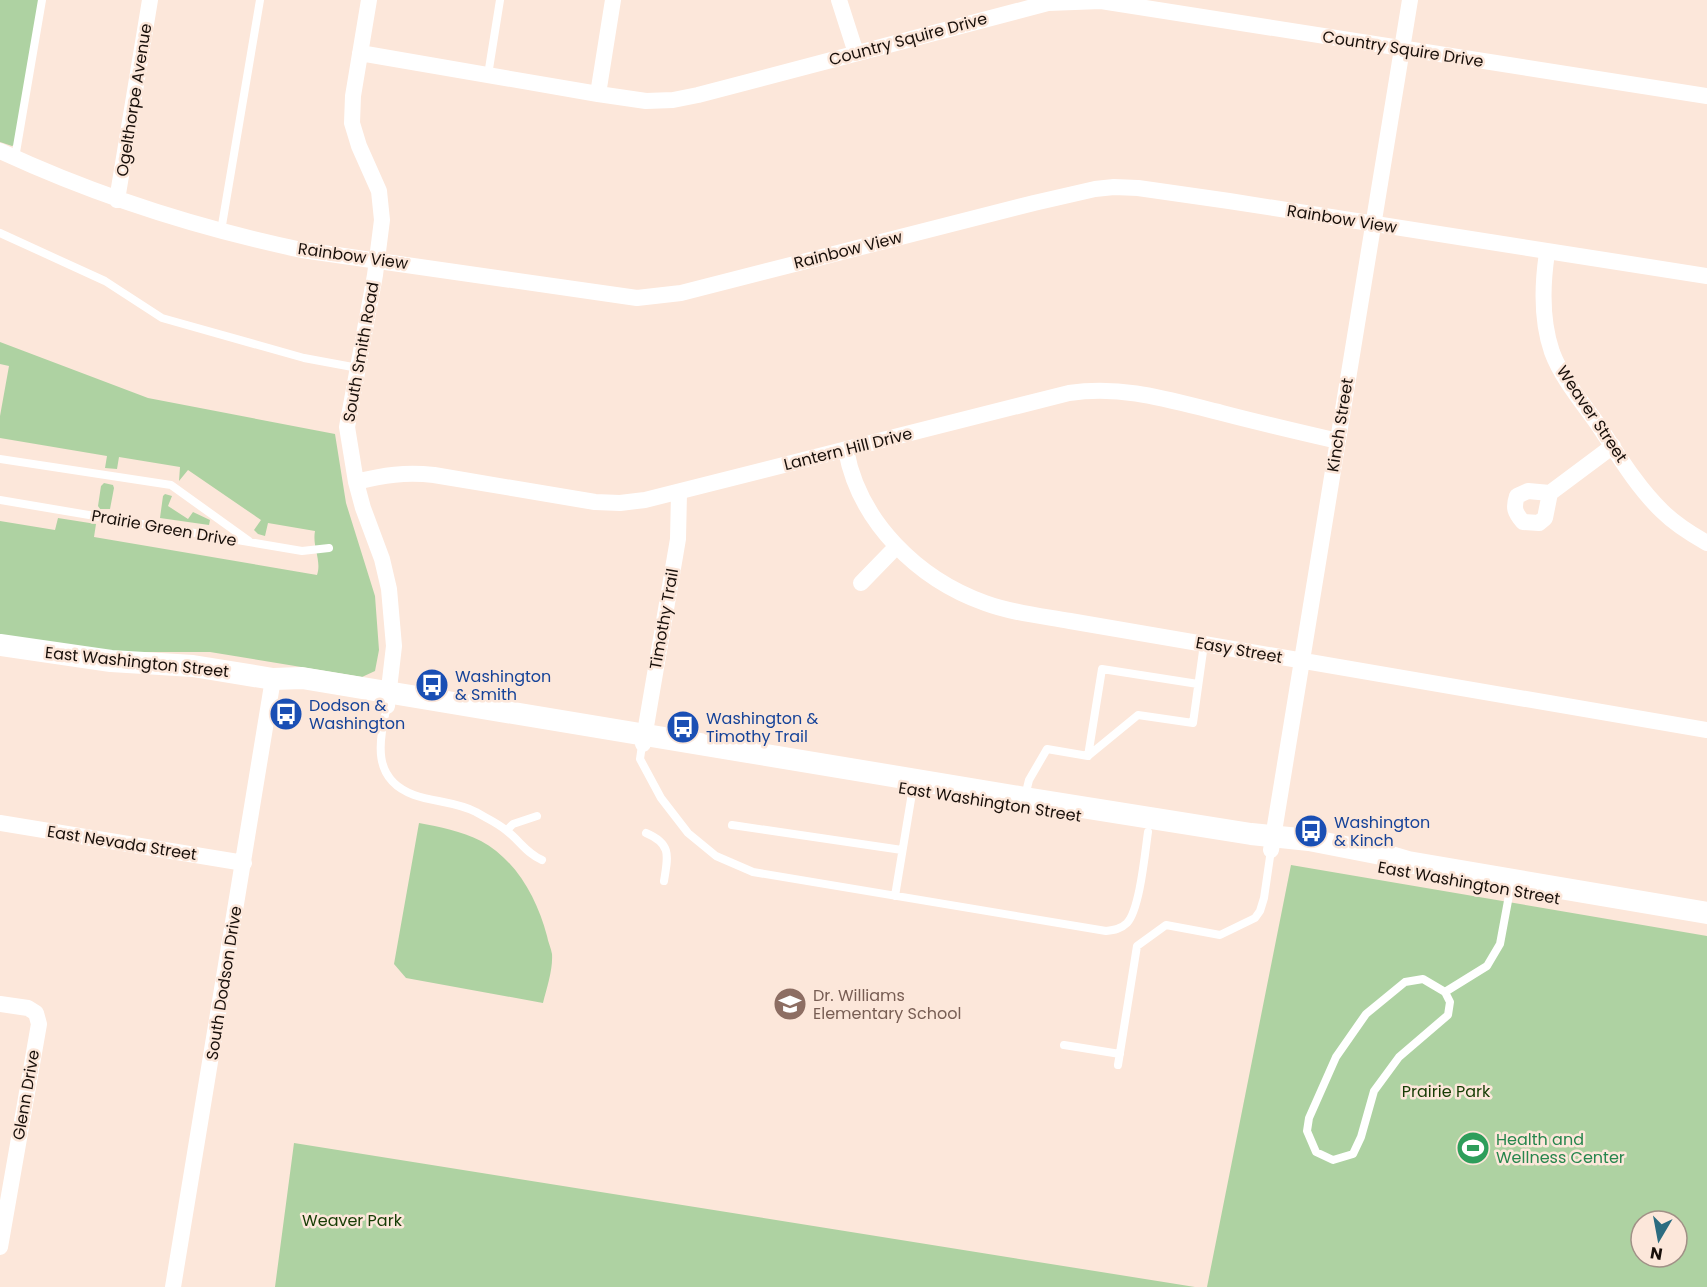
<svg xmlns="http://www.w3.org/2000/svg" width="1707" height="1287" font-family="Poppins,sans-serif">
  <rect width="100%" height="100%" fill="#fce7da"/>
  <path fill="#aed2a2" fill-rule="evenodd" d="M0,0H39L14,145L12,146L0,142Z
    M0,342L148,398L335,434L346,503L375,596L379,650L375,671L362,677L210,652H91L0,637V521L55,530L58,518L96,524L94,537L317,575C322,560 312,547 315,531L268,523L265,536L258,534L254,530L261,520L188,470L179,481L180,467L119,457L117,469L105,468L107,456L0,438V416L9,366L0,364Z
    M104,483L113,485L114,488L110,509H100L98,506L101,486Z
    M165,494L172,496L168,506L188,519L193,512L210,520L209,525L160,518L163,496Z
    M419,823C440,827 461,831 481,841C516,860 537,898 547,936C548,942 551,948 552,954C553,970 547,987 543,1003L406,978L394,964Z
    M1291,865L1707,936V1287H1207ZM1641,1221H1677V1257H1641Z
    M294,1143L1195,1287H275Z"/>
  <g fill="none" stroke-linecap="round" stroke-linejoin="round">
    <path stroke="#fff" stroke-width="8" d="M488,75L500,0
      M15,158L42,0
      M221,231L260,0
      M0,233L105,281L162,318L304,358L358,368
      M0,459L171,485L249,541
      M0,500L302,551L329,548
      M387,706C379,742 371,779 414,795C434,802 457,802 476,812C486,818 498,823 507,831C520,841 526,853 542,860
      M642,745L640,759L661,798L688,833L716,856L753,872L1106,931C1114,930 1121,929 1127,923C1140,909 1145,852 1148,832
      M1088,756L1102,669L1198,684
      M1025,796L1029,780L1047,749L1088,756L1138,715L1193,723L1204,644
      M732,825L902,850
      M507,830L513,824L537,816
      M646,833C672,844 668,856 664,881
      M895,896L914,781
      M1445,992L1450,1002L1448,1015L1399,1057L1374,1091L1361,1137L1353,1154L1333,1160L1316,1152L1307,1131L1309,1118L1336,1057L1366,1014L1405,982L1423,979L1445,992L1487,966L1500,944L1510,890
      M1064,1045L1120,1054
      M1118,1065L1137,946L1166,925L1220,935L1255,918L1260,911L1264,898L1271,850"/>
    <path stroke="#fff" stroke-width="16" d="M369,0L353,96L352,123L359,146L379,191L382,220L375,275L347,427L356,482L363,508L382,559L389,589L394,646L387,706
      M839,0L856,53
      M360,53L598,94L646,101L673,100L698,95L1048,3L1101,1L1707,96
      M598,94L613,0
      M0,151C97,196 197,228 302,250L637,298L681,293L1034,203L1095,189L1114,187L1138,188L1229,201L1707,276
      M117,200L150,0
      M1547,253C1542,286 1541,320 1552,352C1562,379 1583,403 1599,426C1618,455 1637,487 1662,511C1675,524 1691,534 1707,543
      M846,450C859,522 918,579 985,603C1012,613 1042,616 1070,621L1707,730
      M356,482C384,475 405,472 434,475L595,502L620,503L645,500L1069,393C1124,385 1169,400 1222,413C1260,423 1299,432 1338,441
      M1528,491L1550,493L1545,518L1539,523L1523,522C1515,513 1513,508 1517,496Z
      M1550,493L1613,446
      M861,583L896,547
      M643,744L678,539L679,493
      M0,823L244,863
      M1271,850L1410,0
      M0,1004L28,1008L36,1013L39,1024L0,1247
      M173,1287L273,679"/>
    <path stroke="#fff" stroke-width="22" d="M0,645L111,661L193,666L273,679L302,678L1025,798L1251,834L1309,840L1381,854L1408,862L1707,913"/>
  </g>
  <defs>
    <g id="bus-disc" transform="scale(1.725)"><circle r="9.5" fill="#1a4fb4" stroke="#fce7da"/><path d="M-5-6H5V4H4V6H2V4H-2V6H-4V4H-5ZM-3.5-4V0h7V-4ZM-3.5 1.2v1.5H-2V1.2ZM2 1.2v1.5H3.5V1.2Z" fill="#fff"/></g>
    <g id="school-disc" transform="scale(1.725)"><circle r="9.5" fill="#8d6e63" stroke="#fce7da"/><path d="M0-5L7-2L0 1L-7-2ZM-4 1L0 2.5L4 1V4Q0 6-4 4Z" fill="#fff"/></g>
    <g id="stadium-disc" transform="scale(1.725)"><circle r="9.5" fill="#2e9e5b" stroke="#fce7da"/><path d="M0-5a6.5 5 0 1 0 0 10a6.5 5 0 1 0 0-10ZM-3.5-1.8h7v3.6h-7Z" fill="#fff"/></g>
  </defs>
  <g fill-rule="evenodd">
    <use href="#bus-disc" x="432" y="685"/>
    <use href="#bus-disc" x="286" y="714"/>
    <use href="#bus-disc" x="683" y="727"/>
    <use href="#bus-disc" x="1311" y="831"/>
    <use href="#school-disc" x="790" y="1004"/>
    <use href="#stadium-disc" x="1473" y="1148"/>
  </g>
  <g text-anchor="middle" dominant-baseline="central" stroke-width="5" stroke-linejoin="round" paint-order="stroke">
    <g font-size="16" fill="#180f0a" stroke="#fce7da">
      <text transform="translate(908 39) rotate(-15)">Country Squire Drive</text>
      <text transform="translate(1403 49) rotate(9)">Country Squire Drive</text>
      <text transform="translate(134 100) rotate(-81)">Ogelthorpe Avenue</text>
      <text transform="translate(1342 219) rotate(9)">Rainbow View</text>
      <text transform="translate(848 250) rotate(-14)">Rainbow View</text>
      <text transform="translate(353 256) rotate(8)">Rainbow View</text>
      <text transform="translate(361 352) rotate(-80)">South Smith Road</text>
      <text transform="translate(1592 414) rotate(56)">Weaver Street</text>
      <text transform="translate(1340 425) rotate(-81)">Kinch Street</text>
      <text transform="translate(848 449) rotate(-14)">Lantern Hill Drive</text>
      <text transform="translate(164 528) rotate(10)">Prairie Green Drive</text>
      <text transform="translate(664 619) rotate(-80)">Timothy Trail</text>
      <text transform="translate(1239 650) rotate(10)">Easy Street</text>
      <text transform="translate(137 662) rotate(6)">East Washington Street</text>
      <text transform="translate(990 802) rotate(9)">East Washington Street</text>
      <text transform="translate(122 843) rotate(9)">East Nevada Street</text>
      <text transform="translate(1469 883) rotate(10)">East Washington Street</text>
      <text transform="translate(224 983) rotate(-81)">South Dodson Drive</text>
      <text transform="translate(26 1095) rotate(-80)">Glenn Drive</text>
    </g>
    <g font-size="16" fill="#164399" stroke="#fce7da" text-anchor="start">
      <text x="455" y="676">Washington<tspan x="455" dy="18">&amp; Smith</tspan></text>
      <text x="309" y="705">Dodson &amp;<tspan x="309" dy="18">Washington</tspan></text>
      <text x="706" y="718">Washington &amp;<tspan x="706" dy="18">Timothy Trail</tspan></text>
      <text x="1334" y="822">Washington<tspan x="1334" dy="18">&amp; Kinch</tspan></text>
    </g>
    <g font-size="16" fill="#785e54" stroke="#fce7da" text-anchor="start">
      <text x="813" y="995">Dr. Williams<tspan x="813" dy="18">Elementary School</tspan></text>
    </g>
    <g font-size="16" fill="#163c04" stroke="#fce7da">
      <text x="1446" y="1091">Prairie Park</text>
      <text x="352" y="1220">Weaver Park</text>
    </g>
    <g font-size="16" fill="#27864d" stroke="#fce7da" text-anchor="start">
      <text x="1496" y="1139">Health and<tspan x="1496" dy="18">Wellness Center</tspan></text>
    </g>
  </g>
  <g transform="translate(1659 1239) rotate(190)"><circle r="28" fill="#fce7da" stroke="#a19187" stroke-width="1.5"/>
  <path d="M0-4.5L10 22L0 15L-10 22Z" fill="#2c6c80"/>
  <text y="-9" font-size="16" font-weight="bold" text-anchor="middle" fill="#180f0a">N</text>
  </g>
</svg>
